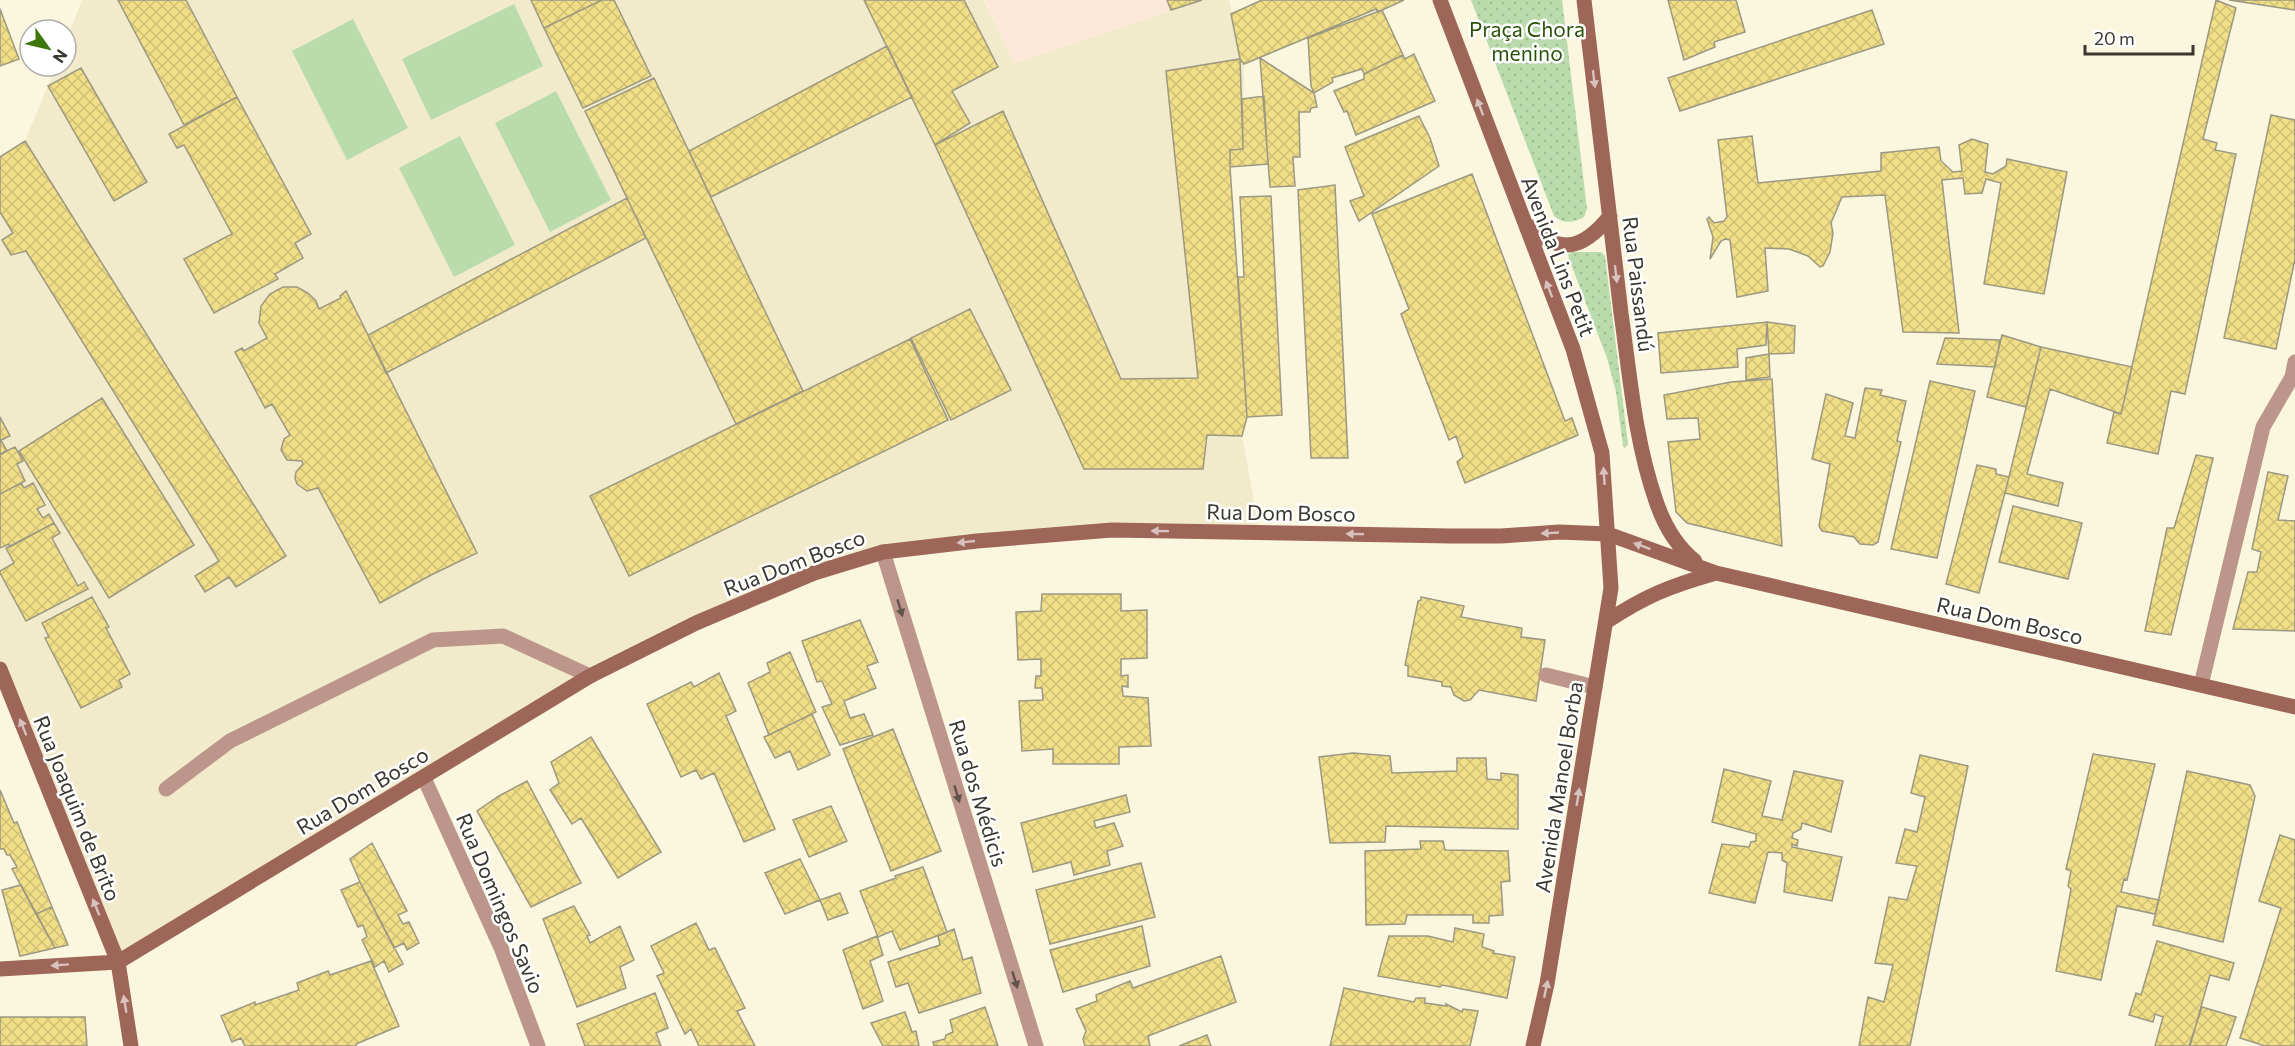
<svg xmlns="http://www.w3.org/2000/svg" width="2295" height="1046" font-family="Commissioner,sans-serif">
  <defs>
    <pattern id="grass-dots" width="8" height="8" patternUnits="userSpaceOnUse" patternTransform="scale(1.5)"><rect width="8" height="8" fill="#badbac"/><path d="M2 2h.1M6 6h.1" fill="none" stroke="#a1bd94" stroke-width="1.8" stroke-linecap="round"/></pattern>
    <pattern id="building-cross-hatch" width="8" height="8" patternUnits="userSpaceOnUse" patternTransform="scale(1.5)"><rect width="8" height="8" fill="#f1df88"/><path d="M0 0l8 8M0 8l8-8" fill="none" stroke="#cfc076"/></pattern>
  </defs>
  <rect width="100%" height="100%" fill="#fbf6de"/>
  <path fill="#f1ebcc" d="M82,0H984L1015,63L1202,0H1229L1244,64L1243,149L1230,150V167L1247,417L1242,436L1260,533L1112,530L883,552L590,676L118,962L0,669V157L25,141L56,66H66V41Z"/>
  <path fill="#fbe8d8" d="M985,0H1167L1171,10L1014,63Z"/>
  <path fill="url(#grass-dots)" d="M1471,0H1562L1587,209L1584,217C1574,223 1563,224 1554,216Z
    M1572,252H1601L1605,256L1628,444L1625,448L1623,446L1616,392L1607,358L1569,259L1568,255Z"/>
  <path fill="#badbac" d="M514,4L543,66L431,120L402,59Z
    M353,19L408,128L347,160L292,51Z
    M556,91L611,200L550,232L495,123Z
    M460,136L515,245L454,277L399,168Z"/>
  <path fill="url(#building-cross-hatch)" stroke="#9c9882" stroke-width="1.5" d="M118,0H186L237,97L184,125Z
    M531,0H602L544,28Z
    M602,0H614L651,76L583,108L544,28Z
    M864,0H964L998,67L952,91L970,123L935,145Z
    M1167,0H1202L1171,10Z
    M1262,0H1404L1378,12L1376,9L1244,64L1240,59L1231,14Z
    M1668,0H1736L1745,32L1714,42L1715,47L1684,60Z
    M2216,0L2236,8L2203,139L2217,143L2215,150L2236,154L2185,394L2171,391L2158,454L2107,443L2114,412L2121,414Z
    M2229,0H2295V10Z
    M0,9L19,59L0,66Z
    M1382,10L1403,55L1364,74L1362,69L1332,78L1333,82L1314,93L1311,86L1308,38Z
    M1872,10L1884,44L1680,111L1668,78Z
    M887,46L912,97L711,197L689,151Z
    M1414,54L1435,101L1356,135L1347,111L1344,112L1334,91L1364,79V74L1403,55L1405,59Z
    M1260,58L1314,93L1317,107L1311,108L1310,112H1299L1300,157H1293L1295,186L1270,187Z
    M1240,59L1243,149L1230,150V167L1247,417L1242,436L1207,435L1203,469H1084L935,145L1003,111L1121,379L1198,378L1166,71Z
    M81,68L147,182L114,201L48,86Z
    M654,78L803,391L736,424L585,111Z
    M1264,96L1268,164L1230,167V150L1243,149L1242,99Z
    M237,97L311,234L295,243L303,258L275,274L278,279L214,313L184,259L232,234L184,145L177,148L169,134Z
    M2271,115L2295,120V259L2276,349L2224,338Z
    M1419,116L1430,138L1439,166L1359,221L1350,201L1364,196L1345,147Z
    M1752,136L1758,183L1881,171V153L1939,147L1941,161L1953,172L1962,171L1959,145L1972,139L1988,144L1985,172L1993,174L2006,166L2007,159L2067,172L2044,294L1984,284L2001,183L1986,179L1982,193L1965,194L1963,178L1942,180L1959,333L1903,332L1885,195L1842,197L1831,223L1833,233L1830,252L1823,266L1820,267L1808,256L1789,249L1765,248L1768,291L1737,297L1730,240L1725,239L1721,241L1710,259L1713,237L1707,219L1709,217L1714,223L1724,221L1727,217L1718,140Z
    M25,141L286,556L236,587L229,577L205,592L195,576L219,561L26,251L11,255L2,240L13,233L0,212V157Z
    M1472,174L1565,421L1572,418L1578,435L1465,483L1457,462L1463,457L1456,436L1449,440L1401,314L1409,309L1372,214Z
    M1335,185L1348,458H1311L1298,190Z
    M1271,196L1282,415L1247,417L1238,277H1244L1240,197Z
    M627,198L646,238L386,373L368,335Z
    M283,287H297L308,293L316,301L319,309L341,298L340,296L346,291L477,553L431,575L380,603L318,488L307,491L297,484L295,478L296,472L303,464L302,461L287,460L281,450L284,439L290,435L272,404L265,408L235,352L242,348L244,351L267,338L259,323L261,306L270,294Z
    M970,309L1011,390L951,420L911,338Z
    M1767,322L1766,345L1737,349L1738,367L1661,373L1658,333Z
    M1767,322L1795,326L1794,353L1769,354Z
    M2002,335L2041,347L2026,407L1987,397Z
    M1945,338L2000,340L1995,367L1937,364Z
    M910,339L948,420L629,576L590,496Z
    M2041,347L2132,367L2121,414L2050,389L2027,474L2063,483L2058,506L2005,493Z
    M1769,354L1770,377L1746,380V358Z
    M1772,379L1782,546L1687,523L1676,512L1668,442L1700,439L1698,418L1667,419L1664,395L1731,382Z
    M1930,381L1975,391L1937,558L1891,549Z
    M1865,388L1882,390L1880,395L1906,401L1897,441L1901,442L1878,542L1873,545L1860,544L1854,537L1822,531L1819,526L1830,464L1812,459L1826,394L1853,403L1845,436L1855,438Z
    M102,398L194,545L109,598L19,451Z
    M0,417L10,436L1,440L7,451L0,455Z
    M15,447L23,461L17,464L25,481L0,494V454Z
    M2196,455L2213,458L2171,635L2145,631L2167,528H2174Z
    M1977,465L1996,469V474L2009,477L1979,593L1946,584Z
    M2268,472L2288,476L2278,520L2295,521V631L2233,629L2248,572H2257L2261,552L2252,549Z
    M21,483L24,488L33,483L45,505L37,509L43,518L49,514L54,523L10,547L9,544L0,548V494Z
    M2013,506L2082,523L2068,579L1999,562Z
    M54,523L60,533L52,538L78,586L84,582L88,589L26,621L0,573V571L14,563L6,548Z
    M1042,594H1121V611L1147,610V658L1121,659V676L1128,675V687L1122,686L1123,696L1148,698L1151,746L1119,747V764H1053V749L1022,751L1019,701L1043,700L1042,688H1035L1036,676H1041V659L1018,660L1016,612L1041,611Z
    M92,597L109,627L106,628L130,674L119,680L122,687L81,708L45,638L49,637L42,623Z
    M1421,597L1464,606L1461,617L1522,628L1521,637L1545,640L1536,701L1479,690L1470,700L1464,701L1454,695L1451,687L1442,686V682L1408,676V666L1405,665L1418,601L1421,600Z
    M860,620L878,662L867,666L876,688L844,701L850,718L864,714L873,735L840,745L822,707L832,704L822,681L817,682L802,641Z
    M790,652L816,712L769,735L748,683L770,672L767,663Z
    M719,673L736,711L726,716L775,829L744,842L714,773L701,779L696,770L681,777L647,704L691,682L694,687Z
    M812,714L830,755L798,770L790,751L775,758L764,737Z
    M893,729L941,851L891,871L843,749Z
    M591,737L661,852L618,878L581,818L572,824L550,790L559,783L551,762Z
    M1353,753L1390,756L1392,773L1457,771V758H1486L1487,779L1501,780V773L1518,775V829L1386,826L1385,842L1330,843L1319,757Z
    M2093,754L2155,764L2127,880L2124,879L2121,892L2159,900L2155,914L2117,906L2101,980L2056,971L2071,889L2068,886L2071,871L2066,869Z
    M1920,755L1968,766L1910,1046H1859L1868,997L1884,1002L1893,965L1875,963L1889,897L1907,900L1917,866L1896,863L1905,829L1917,832L1925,797L1911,793Z
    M1724,769L1771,781L1762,816L1782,820L1794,771L1843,781L1831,832L1802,823L1801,829L1793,833L1792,838L1798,840L1797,846L1792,844V847L1842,857L1832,901L1784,892L1787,863L1782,860V853L1768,852L1755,903L1709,893L1722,844L1749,847L1751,842L1756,841V834L1712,822Z
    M2187,771L2250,785L2255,796L2223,942L2153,925Z
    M527,781L581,883L531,907L477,811L499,796Z
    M0,790L14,823L17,822L52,907L36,914L12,869L17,867L10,855H7L4,849H0Z
    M1126,795L1130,812L1094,821L1096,828L1114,823L1123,846L1107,851L1110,865L1074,875L1071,862L1033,872L1021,823Z
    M831,806L847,841L809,857L793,820Z
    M2280,835L2295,840V1046H2265L2240,1038L2281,908L2259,901Z
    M1420,841H1443L1445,850L1508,851L1510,881L1501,882L1503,915L1489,916V923H1473V915H1407L1405,924L1366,925L1365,851L1421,849Z
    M372,843L407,911L398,915L403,924L409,922L419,943L407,950L404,943L394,948L360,882L350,859Z
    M800,859L820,900L785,914L765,873Z
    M1141,863L1155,917L1050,944L1036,890Z
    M923,867L947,932L900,950L892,931L878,937L860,891L896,878L895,876Z
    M360,882L403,964L389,972L384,961L375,967L362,940L367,937L363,925L358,927L341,890Z
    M21,885L55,948L20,956L2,890Z
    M840,893L848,913L828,920L820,900Z
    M574,906L590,935L587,936L590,943L620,926L634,960L620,967L626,988L577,1007L543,919Z
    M52,907L68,945L55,948L36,914Z
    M696,923L709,950L715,948L745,1008L737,1011L755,1046H699L691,1029L685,1034L657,976L664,973L651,946Z
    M1142,926L1150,966L1063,992L1050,950Z
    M1455,928L1484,934L1482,947L1494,951L1493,953L1515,957L1507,998L1442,985L1440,987L1378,976L1389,936H1428L1453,942Z
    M954,929L963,960L972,957L981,993L919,1013L908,983L896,987L888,962L940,945L938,936Z
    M877,936L883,955L870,961L883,1001L863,1009L843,950Z
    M2157,941L2234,963L2229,980L2210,975L2190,1046H2155L2163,1017L2155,1014L2153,1022L2129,1015L2136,993L2141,995Z
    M1221,956L1236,1002L1148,1036L1150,1046H1085L1083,1039L1086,1031L1076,1009L1097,1001L1096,995L1130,981L1133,988Z
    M371,961L399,1026L356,1044V1046H245L241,1038L232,1042L221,1016L255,1002V1005L299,990L297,983L328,971L330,975Z
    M1344,988L1414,1002L1416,998H1425V1003L1447,1006L1446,1004L1462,1012L1463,1009L1478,1011L1470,1046H1330Z
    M655,993L668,1028L656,1033L661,1046H585L577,1024Z
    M985,1007L998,1046H934L933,1042L945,1039L946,1035L953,1032L950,1020Z
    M2202,1007L2236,1017L2226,1046H2189Z
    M905,1012L912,1032L916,1031L919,1046H883L871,1023Z
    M0,1017H85L87,1046H0Z
    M1207,1035L1211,1046H1179Z"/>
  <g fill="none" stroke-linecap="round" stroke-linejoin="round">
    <path stroke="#bc958b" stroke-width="15" d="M1546,675L1595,687
      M2201,685L2263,427L2292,377L2295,362
      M166,789L230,741L433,640L503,636L590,676"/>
    <path stroke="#bc958b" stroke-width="15" d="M883,552L1036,1046
      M424,778L502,950L538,1046"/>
    <path stroke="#9d6659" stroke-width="15" d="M1440,0L1573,349L1602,453L1611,588L1547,984L1533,1046
      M1584,0C1597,104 1608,209 1621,313C1630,376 1635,441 1656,501C1664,525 1675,545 1695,561
      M1526,224C1559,255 1582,251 1610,216
      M1606,622C1645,596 1670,586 1716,573
      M0,669L118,962L131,1046
      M0,969L118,962L590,676L696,623L814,573L883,552L977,541L1112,530L1451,536H1501L1559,532L1608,534L1716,573L2295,707"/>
  </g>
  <defs><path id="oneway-solid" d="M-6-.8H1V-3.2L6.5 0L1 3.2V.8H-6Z" transform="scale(1.5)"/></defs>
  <g fill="#d8c2bd">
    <use href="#oneway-solid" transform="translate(1594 79) rotate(83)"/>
    <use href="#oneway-solid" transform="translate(1480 107) rotate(-111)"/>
    <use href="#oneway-solid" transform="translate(1616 274) rotate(83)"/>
    <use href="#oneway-solid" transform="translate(1549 289) rotate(-111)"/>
    <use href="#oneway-solid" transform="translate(1604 476) rotate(-94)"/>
    <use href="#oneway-solid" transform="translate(1160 531) rotate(-179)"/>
    <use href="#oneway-solid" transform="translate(1550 533) rotate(177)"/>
    <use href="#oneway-solid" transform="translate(1355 534) rotate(-179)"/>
    <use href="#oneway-solid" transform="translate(966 542) rotate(174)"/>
    <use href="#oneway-solid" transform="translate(1642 546) rotate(-160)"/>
    <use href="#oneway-solid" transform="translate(23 727) rotate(-112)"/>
    <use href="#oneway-solid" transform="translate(1578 797) rotate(-81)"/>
    <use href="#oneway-solid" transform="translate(96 907) rotate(-112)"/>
    <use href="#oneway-solid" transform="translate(60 965) rotate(176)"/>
    <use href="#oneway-solid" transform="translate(1546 989) rotate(-78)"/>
    <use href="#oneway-solid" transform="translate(125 1004) rotate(-99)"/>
  </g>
  <g fill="#60534a">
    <use href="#oneway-solid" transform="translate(900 608) rotate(73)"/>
    <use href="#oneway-solid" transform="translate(957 794) rotate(73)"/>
    <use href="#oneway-solid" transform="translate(1015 980) rotate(73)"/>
  </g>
  <g text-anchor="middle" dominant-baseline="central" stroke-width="5" stroke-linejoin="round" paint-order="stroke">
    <g font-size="21" fill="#275207" stroke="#fff">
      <text x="1527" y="28">Praça Chora<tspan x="1527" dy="24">menino</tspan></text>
    </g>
    <g font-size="21" fill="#39372e" stroke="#fff">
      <text transform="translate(1559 256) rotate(69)">Avenida Lins Petit</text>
      <text transform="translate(1639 284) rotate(83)">Rua Paissandú</text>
      <text transform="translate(1281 512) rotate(1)">Rua Dom Bosco</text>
      <text transform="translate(794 562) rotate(-21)">Rua Dom Bosco</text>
      <text transform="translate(2010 620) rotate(13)">Rua Dom Bosco</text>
      <text transform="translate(1558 787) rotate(-81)">Avenida Manoel Borba</text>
      <text transform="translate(362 790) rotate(-31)">Rua Dom Bosco</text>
      <text transform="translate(979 793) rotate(73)">Rua dos Médicis</text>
      <text transform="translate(78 808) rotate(68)">Rua Joaquim de Brito</text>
      <text transform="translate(501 903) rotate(67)">Rua Domingos Savio</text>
    </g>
  </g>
  <g transform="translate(48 48) rotate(124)"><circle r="28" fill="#ffffff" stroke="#b0afab" stroke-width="1.5"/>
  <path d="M0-4.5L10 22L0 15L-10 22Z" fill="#3e770d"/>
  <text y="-9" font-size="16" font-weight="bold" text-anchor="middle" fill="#39372e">N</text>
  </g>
  <path d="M2085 45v9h108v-9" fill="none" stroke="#39372e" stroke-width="3"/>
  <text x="2094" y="45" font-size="18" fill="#39372e" stroke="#ffffff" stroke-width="4.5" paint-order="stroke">20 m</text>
</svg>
